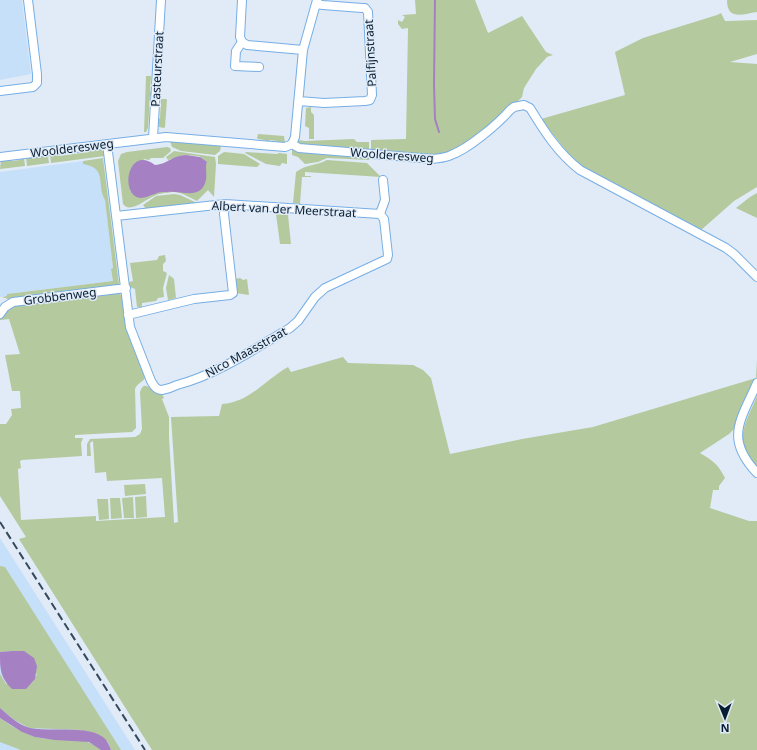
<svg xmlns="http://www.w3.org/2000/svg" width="757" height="750" font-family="'Noto Sans',sans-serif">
  <rect width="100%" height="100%" fill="#e0ebf7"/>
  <path fill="#c7e0fa" d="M0,0H22L31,74L0,80Z
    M83,161L84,164L92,165L100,174L103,197L105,200L113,268L111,269L113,281L7,294V296L0,297V172Z
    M0,538L135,750H0Z"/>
  <path fill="#b4c99d" d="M415,0H475L488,33L522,16L546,52L553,55L547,57L536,69L524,88L522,97L499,120L466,145L436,157L371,151V140L406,139L408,28L402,29L398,24V20L402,22L405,17L402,15L416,14Z
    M727,0H757V12C743,14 727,21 727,0Z
    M721,13L725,21H728L757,20V54L730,62L757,64V187L734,201L700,231L575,162L541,119L625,95L615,52L643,38L717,15Z
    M146,76H151L150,91L152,93L150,96L148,128L146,132H144Z
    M161,99H166L167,100L165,127L164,128L159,127L158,120L160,118Z
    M311,107V112L314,115V139H309V128L305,126L306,108Z
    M258,134L284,136L285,143H279L277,141L270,140L267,142L265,140L258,139L257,138Z
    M354,139L357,142H369V151L296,145L298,140L305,141Z
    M170,141L221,146L220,151L215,155L181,151L172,147Z
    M167,147L170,148L171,151L163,158H151L149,160L144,159L130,191L154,193L167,191L207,163L199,156L184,155L168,160L166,157L174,151L215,157L216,164L214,197L208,190L197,201C189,197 181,192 173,192C167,193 159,193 154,196C146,199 130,214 123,204L118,161L121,154L127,152Z
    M91,149H100L105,153V156L51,163L50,154H57L59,156L89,152Z
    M292,149L369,156V160L327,158L318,162L305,164L298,157L292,155Z
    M224,152L244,154L260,164L257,167L218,164V156Z
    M246,152L277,154L279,153L287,154V164L282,163L280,166L266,164L245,153Z
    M40,156V157L48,156L49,163L27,166L26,157Z
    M22,158H24L25,166L0,169L1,160L9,159L12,161L20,160Z
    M103,158L119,284L117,286L11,300L2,297L7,296V294L113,281L111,269L113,268L105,200C96,185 108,168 83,164V161Z
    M327,160L367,163L381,177L305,172V176H311V177H302L300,204L293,203L296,172C307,164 316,166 327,160Z
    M757,193V218L736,208L750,197Z
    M174,194L180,195L195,202V203L147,210L143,205L156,196Z
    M276,214L288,215L291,244H280Z
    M165,255L166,261L163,264V271L167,273L163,288L164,297L158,298L156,301L142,303V307H137L135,289L130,287L129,282L133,281L130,263L157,260L159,256Z
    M169,275L174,279L176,298L168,300L166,288Z
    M240,278L243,280L247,279L249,295L236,293L235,279Z
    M117,292L122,296L127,326L130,338L146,376C144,382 137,383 135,389L136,428L132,432L75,435V438H83L81,443L82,456L22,460L20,461L21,468L18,469L21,520L96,516V521L165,517L162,478L107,481L106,472L95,473L93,441L90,443L91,456H87V444L90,439L135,437L140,434L142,429L140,392C144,380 149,388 155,392H161L164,398L162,399L169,417V437L174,523L178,522L171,417L219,416L222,404C250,402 265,380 288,367L291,372L343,357L348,363L413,365L423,370L431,378L450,454L522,439L593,427L756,378L757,360V377L738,425L729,434L700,453C713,461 718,464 725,478L719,486V490H713L710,508L749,521H757V750H152L19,539L26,537L0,496V424H6L12,415L11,409L21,408L20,391H12L5,355L20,354L9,319L0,320V317L12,305Z
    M757,396V467C752,461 746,455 744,448C738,432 751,411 757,396Z
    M145,484L146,494L125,496L124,485Z
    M146,496L147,517L136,518L135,497Z
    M133,497L134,518H124L122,498Z
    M110,498H120L122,518L111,519Z
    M97,499H108L109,519L99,520Z
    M0,566L5,567L121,750H111L108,742L81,730L29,728L13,719L0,708V674L6,684L32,683L37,674L12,651L0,652Z
    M0,718C11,726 22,733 36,737C55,742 88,735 101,750H21L0,742Z"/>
  <path fill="#a580c3" d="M186,155L200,157L207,162C205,166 207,174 206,180C201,201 182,190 167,192C163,192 159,192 155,194C150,195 146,198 140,198C119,195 128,144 155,165C168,164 171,156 186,155Z
    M12,651H24L34,658L37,666L35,679L26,689H12C0,677 0,669 0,652Z
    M0,708C8,715 20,726 30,728C50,732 87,725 103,737C107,740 109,745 111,750H101L89,742L55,740L35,737L22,732L0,718Z"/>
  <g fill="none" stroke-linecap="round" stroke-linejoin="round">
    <path stroke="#a580c3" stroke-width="2" d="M435,0L434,84L435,119L439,132"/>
    <g stroke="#76aee5" stroke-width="10">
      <path id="minor" d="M242,0L240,37L242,42L247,45L303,50
        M242,42L236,51L235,66L259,67
        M0,91L33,87L37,83V74L28,0
        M299,101L324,103L365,101L370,100L372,95L368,12L365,8H362L323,5L316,4
        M153,138L161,0
        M107,144L130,327L151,381C154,386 156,390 162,390C167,389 173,387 177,385C218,374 254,349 290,328L298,321L315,297L325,288L387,259L388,255L384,219L380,214
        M292,144L295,137L303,50L317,0
        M0,157L166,137L285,147L292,144L299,148L433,159C439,158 445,158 451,155C468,149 498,124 510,110L514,107L524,105L530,108C544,131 558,153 580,170L726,248L734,254L757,277
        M380,214L385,200L383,180
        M116,216L225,204L380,214
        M0,314L5,307L13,302L126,288
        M128,315L194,299L230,295L233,293L224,214L225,204
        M757,383C741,420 724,438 757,473"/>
    </g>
    <use href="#minor" stroke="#fff" stroke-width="8"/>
    <path stroke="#354a5d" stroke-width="2" stroke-dasharray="8 4" stroke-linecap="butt" d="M0,522L145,750"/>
  </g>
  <g text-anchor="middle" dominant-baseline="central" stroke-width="3" stroke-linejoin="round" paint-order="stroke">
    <g font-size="12" fill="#071e33" stroke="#e0ebf7">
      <text transform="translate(370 53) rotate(-93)">Palfijnstraat</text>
      <text transform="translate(157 69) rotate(-87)">Pasteurstraat</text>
      <text transform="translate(72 148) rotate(-7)">Woolderesweg</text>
      <text transform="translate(392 155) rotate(4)">Woolderesweg</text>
      <text transform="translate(284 209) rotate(3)">Albert van der Meerstraat</text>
      <text transform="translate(60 296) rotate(-7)">Grobbenweg</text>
      <text transform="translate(246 352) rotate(-29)">Nico Maasstraat</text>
    </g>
  </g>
  <g transform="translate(725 718) rotate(179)" stroke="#e0ebf7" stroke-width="3" paint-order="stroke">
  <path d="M0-3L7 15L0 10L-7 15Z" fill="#071e33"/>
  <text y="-6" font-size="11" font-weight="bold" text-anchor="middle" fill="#071e33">N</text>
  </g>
</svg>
